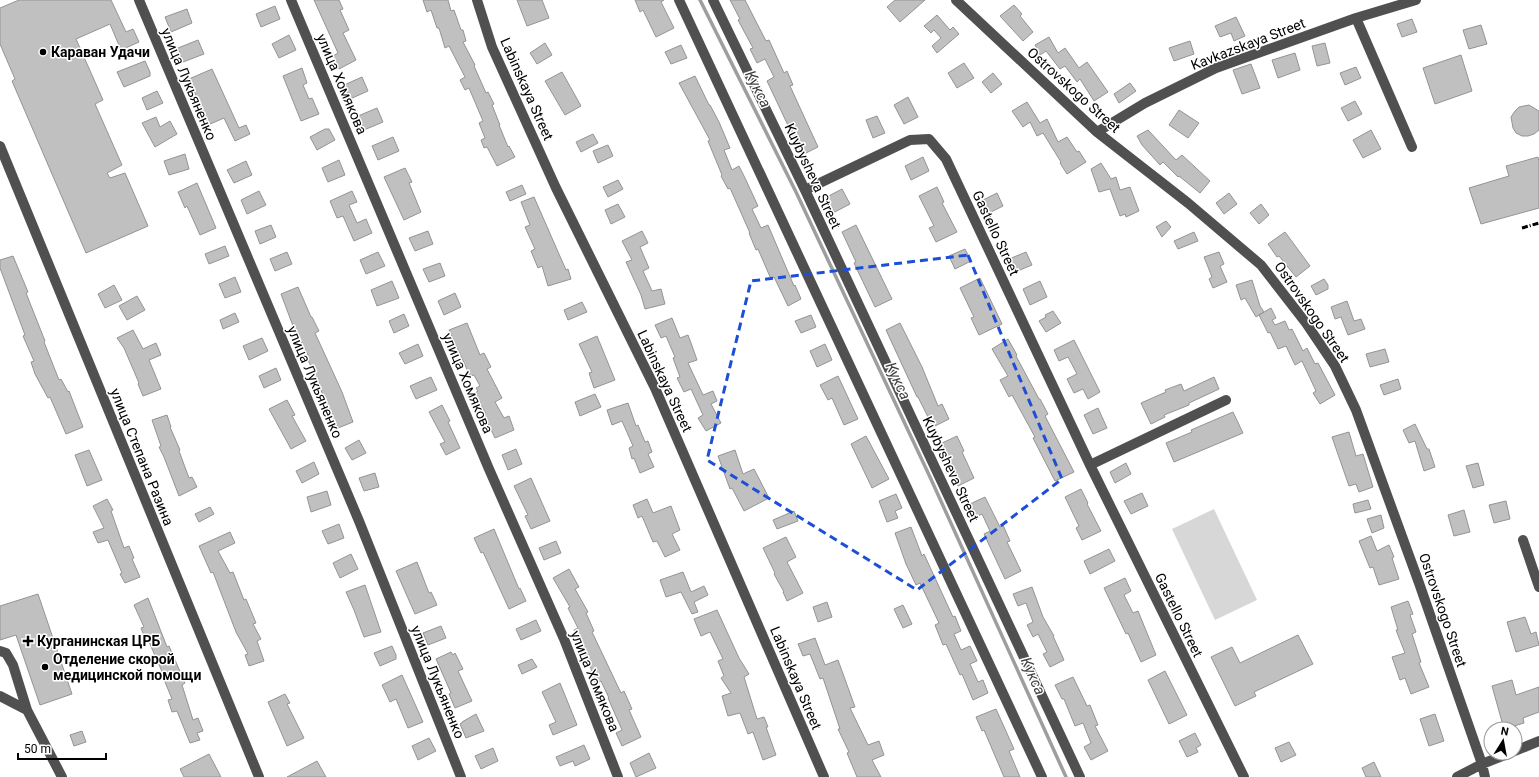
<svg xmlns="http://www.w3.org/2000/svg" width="1539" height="777" font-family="Roboto,sans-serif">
  <rect width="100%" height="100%" fill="#fff"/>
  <path fill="#d7d7d7" d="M1214,509L1257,600L1215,620L1172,529Z"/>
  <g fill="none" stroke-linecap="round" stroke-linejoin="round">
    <path stroke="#9e9e9e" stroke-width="3.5" d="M700,0L796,192L930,477L1066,777"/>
  </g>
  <path fill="#c0c0c0" stroke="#949494" d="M19,0H111L126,32L133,29L139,42L121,50L110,24L76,39L103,100L95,104L122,165L107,173L110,178L125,173L148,226L86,253L12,81L15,79L0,44V8Z
    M314,0H339L343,9L340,10L349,30L343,33L356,60L339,69L333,56L338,53Z
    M423,0H448L451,11L454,10L461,30H463L466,41L463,42L475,65L474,66L486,93L488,92L494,104L492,105L500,125H499L508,147L509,146L515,157L497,166L487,147L484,148L481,140L485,138L479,123L483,121L469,88L465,90L460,80L465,77L449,46L445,48L439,28H437L431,10L427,12Z
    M517,0H542L549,18L527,26Z
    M635,0H664L661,2L674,28L656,37L643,10L640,12Z
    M730,0H745L766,41L769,40L784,73L787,71L793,85L790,86L818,147L802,155L767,81L774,77L765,59L757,63L750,49L753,48L738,20L740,19Z
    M895,0H925L900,22L887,7Z
    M1014,5L1022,14L1020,16L1033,32L1023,41L1000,16Z
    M275,6L280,19L261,27L256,14Z
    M187,9L192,23L171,32L165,17Z
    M937,15L950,30L953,27L959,34L937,53L932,46L941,38L934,30L931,33L924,26Z
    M1236,17L1245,36L1234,41L1231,33L1220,37L1215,26Z
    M1412,19L1417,32L1402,37L1397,24Z
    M1481,25L1487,44L1469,49L1463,30Z
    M289,35L296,50L279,58L272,44Z
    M1049,37L1058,53L1065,48L1079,68L1087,62L1108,92L1094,101L1080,79L1077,82L1065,66L1060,69L1046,51L1040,55L1035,45Z
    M198,40L204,54L183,62L178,48Z
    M1190,41L1194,54L1174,61L1169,48Z
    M545,43L552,55L537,64L530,53Z
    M1325,43L1330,63L1317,66L1312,46Z
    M681,45L687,58L671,64L665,52Z
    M1295,53L1300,70L1278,78L1272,60Z
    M1461,55L1472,91L1435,104L1423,68Z
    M145,61L150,72V76L124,87L117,72Z
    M964,63L974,78L957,88L948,73Z
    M1251,64L1260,88L1242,94L1233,70Z
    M1356,67L1361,78L1345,85L1340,73Z
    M302,68L307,83L303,85L309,99L312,98L319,114L301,121L283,76Z
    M212,69L239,128L246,125L250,134L235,141L224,118L208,125L189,79Z
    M562,72L581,106L565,115L545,81Z
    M993,73L1002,84L991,93L982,82Z
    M695,76L709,105H710L719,122L730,148L724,150L732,170L739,166L745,178L758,206L752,209L761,228L768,225L794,286L795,285L801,299L788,306L774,277L771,279L758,249L756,250L749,233H750L730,188L728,189L721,176L722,175L708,141L710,140L679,83Z
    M362,77L368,91L350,99L344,85Z
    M1130,83L1136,91L1119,103L1114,94Z
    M157,91L163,103L147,110L142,98Z
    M908,97L918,117L904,124L894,105Z
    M1355,101L1362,114L1348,121L1341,108Z
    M1027,102L1040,123L1047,119L1058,142L1067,137L1077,152L1079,151L1086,162L1067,174L1060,163L1061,162L1043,133L1037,136L1030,122L1023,127L1012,111Z
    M1529,105L1539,111V130L1534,134L1528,136H1522L1516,133L1513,128L1511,117L1515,111L1519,107Z
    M377,108L383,122L364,130L358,116Z
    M1179,110L1199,123L1188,138L1169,125Z
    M877,116L885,133L873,138L866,120Z
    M156,117L160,127L170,121L177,134L155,147L142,123Z
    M325,129H329L335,140L317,150L310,137Z
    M1148,130L1176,160L1182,155L1210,181L1200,193L1179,176L1178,177L1163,162L1160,165L1142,145L1137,136Z
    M1371,130L1381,149L1363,158L1353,140Z
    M593,134L598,143L581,152L576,142Z
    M393,137L399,151L378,160L372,146Z
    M608,145L613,156L598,163L593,151Z
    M185,154L189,169L169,175L164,161Z
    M923,157L929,171L911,180L905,166Z
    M1538,157L1539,162V208L1481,224L1469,188L1509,176L1506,166Z
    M339,160L345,175L328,182L322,168Z
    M246,161L252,175L234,183L227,170Z
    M1101,163L1111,179L1116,177L1120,190L1130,187L1139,211L1126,217L1125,214L1120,216L1110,189L1099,192L1091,169Z
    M405,168L412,182L409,183L421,212L404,220L384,177Z
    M618,180L623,189L608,197L603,187Z
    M197,183L216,228L200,235L187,206L185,208L178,192Z
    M522,185L526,194L510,201L506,192Z
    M937,187L944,202L942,203L957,232L936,242L929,228L934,226L919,196Z
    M842,189L850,204L831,214L823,199Z
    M259,191L266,205L247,214L241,200Z
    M352,191L357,202L349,205L357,223L366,219L372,233L354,241L343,216L337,218L330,201Z
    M997,193L1003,206L987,214L981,201Z
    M1229,193L1237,204L1224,214L1216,203Z
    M534,197L566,270L568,269L571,279L548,286L542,266L538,268L531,251L535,249L525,227L530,225L521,202Z
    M618,204L625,217L611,224L605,210Z
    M1261,204L1269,215L1259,224L1250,213Z
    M1166,221L1171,227L1162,237L1156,227Z
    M271,225L276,237L260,244L255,231Z
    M856,225L892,299L875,307L854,263L856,262L842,232Z
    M428,231L433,244L415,251L409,238Z
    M642,231L648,243L640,247L649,268L643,271L652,291L661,289L665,304L645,309L641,295L626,262L632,260L622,241Z
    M1194,232L1198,241L1178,249L1174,241Z
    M1285,232L1310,266L1296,277L1279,256L1277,257L1268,244Z
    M225,246L229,256L209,264L205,254Z
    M965,249L971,261L955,269L949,256Z
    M287,252L292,264L275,271L270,259Z
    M378,252L385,266L366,274L360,260Z
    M1026,252L1032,265L1015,272L1009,259Z
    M1219,252L1224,264L1220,266L1227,282L1213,288L1209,279L1212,277L1204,257Z
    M13,256L28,292L26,293L45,341L44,342L59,380L61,379L68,392L69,391L83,427L66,434L50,397L48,398L35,374L31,362L34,361L23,336L25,335L0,268V260Z
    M440,263L445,276L429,282L423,269Z
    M235,277L241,292L225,298L219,284Z
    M980,278L1002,324L979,335L971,318L974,317L960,288Z
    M1324,279L1328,285V289L1316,295L1311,286Z
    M1252,280L1260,306L1264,312L1256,317L1245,298L1241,300L1236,285Z
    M392,281L399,298L377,306L371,290Z
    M1040,281L1047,297L1030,305L1023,289Z
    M114,285L122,300L105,308L98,294Z
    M298,287L311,317H312L319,331L315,333L342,392L353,422L338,428L319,386L320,385L306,356L308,355L293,326L281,294Z
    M455,293L461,307L444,315L438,301Z
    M137,296L145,310L127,320L119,306Z
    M1347,301L1354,321L1361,319L1365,329L1348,335L1341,317L1335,319L1331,307Z
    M582,302L587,312L568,320L564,310Z
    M1271,308L1276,318L1272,320L1275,325L1285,321L1289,330L1292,329L1303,351L1307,348L1315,364L1318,363L1335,395L1320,404L1313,393L1316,391L1302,361L1295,365L1286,346L1278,349L1270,332L1268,333L1259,315Z
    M1053,311L1061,323L1046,332L1039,321L1046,317L1045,315Z
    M235,313L239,322L223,329L220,320Z
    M404,314L409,326L394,333L389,321Z
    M811,315L816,327L801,333L795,321Z
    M672,318L680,338L688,335L691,343L697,360L688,363L703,395L713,391L717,401L711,404L721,423L706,431L698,418L703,415L691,389L684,392L677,378L680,377L673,358L675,357L666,336L661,338L655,325Z
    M467,323L480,355L484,353L491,367L487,369L502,398L495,402L504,418L509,416L514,430L495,438L484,415L486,414L475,393L478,391L476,388L480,386L474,375L470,376L449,330Z
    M900,323L922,367L938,406L942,404L949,419L933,427L918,397H917L886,330Z
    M133,330L143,349L156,343L161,355L149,360L161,389L143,396L138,384L139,383L124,348L117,338Z
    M597,336L615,380L594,388L589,373L592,372L579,344Z
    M262,338L268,351L249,360L243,346Z
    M1008,339L1017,355L1016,356L1039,399H1040L1048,414L1045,416L1074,472L1055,481L1033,438L1035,437L1012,395L1009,397L1000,380L1008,376L992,349Z
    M1074,340L1100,392L1088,399L1083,389L1074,393L1067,379L1077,374L1068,357L1059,361L1054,350Z
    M418,344L423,356L405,364L399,353Z
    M825,344L832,360L817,367L810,351Z
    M1385,349L1389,362L1370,367L1366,354Z
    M276,368L281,380L264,388L259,376Z
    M838,376L858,419L844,425L832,398L828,400L820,385Z
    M431,377L437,390L416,399L410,386Z
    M1214,377L1219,389L1189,403V405L1164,415L1165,417L1151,424L1141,403L1166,392L1165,390L1181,384L1184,391Z
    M1398,379L1401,389L1384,395L1380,385Z
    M595,394L601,407L580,416L575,402Z
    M287,400L295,415L292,416L306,441L291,449L269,409Z
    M628,403L636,426L638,425L645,442L648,441L652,452L648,454L654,467L640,473L634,458L632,459L629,448L633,446L622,421L612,425L607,410Z
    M442,405L450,421L448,422L460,448L446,455L440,444L445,442L429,412Z
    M1098,408L1107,428L1093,434L1084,415Z
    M1233,412L1243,433L1174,462L1166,443L1192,432L1191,430Z
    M167,415L171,427H170L180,450L179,451L189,478L192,477L197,487L179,496L164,457L159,447L161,446L152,420Z
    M1415,424L1427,449H1429L1435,467L1424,471L1415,441L1409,443L1403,430Z
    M1349,432L1356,456L1363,454L1373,487L1359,492L1356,484L1349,486L1332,437Z
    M866,436L889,479L872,488L851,444Z
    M957,436L964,451L962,452L974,478L958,486L940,444Z
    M359,440L366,453L352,460L345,448Z
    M516,449L522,464L508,470L502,455Z
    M89,450L102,480L87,486L75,455Z
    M735,450L743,474L754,469L769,498L744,511L732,488L730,489L718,456Z
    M314,462L319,474L302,483L296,471Z
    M1126,463L1131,474L1115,483L1110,472Z
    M1478,463L1484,485L1473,488L1466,466Z
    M375,473L379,487L364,491L359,478Z
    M531,478L550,521L531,529L525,516L528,515L514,486Z
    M1081,489L1088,503L1087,504L1101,531L1082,540L1076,528L1079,526L1065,497Z
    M327,491L331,505L311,512L307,497Z
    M1142,493L1148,506L1131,514L1124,501Z
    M896,494L902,508L895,511L898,518L887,522L879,501Z
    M985,497L1000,527L1003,525L1010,541L1007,542L1021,571L1005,579L984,534L990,531L982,514L976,517L970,504Z
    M107,499L113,510L111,511L124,548L129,546L134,558L132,559L140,577L125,583L120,574L122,573L108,540L98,543L93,532L104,528L93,506Z
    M647,499L653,513L671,506L680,530L672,534L680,550L665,557L657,541L653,542L642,516L638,518L633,505Z
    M1368,500L1371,509L1355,513L1353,504Z
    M1506,501L1510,519L1494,523L1489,505Z
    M210,507L214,514L199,522L195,514Z
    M1464,510L1470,532L1454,536L1448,515Z
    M794,511L798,521L777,529L773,520Z
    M1381,515L1384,528L1372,533L1367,519Z
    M339,524L344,538L328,544L322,531Z
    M911,527L922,556L924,554L953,617L955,616L961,631L954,634L961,650L970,646L977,661L970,664L978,682L983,680L988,693L973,700L962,674L960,675L946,644L943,645L935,625L939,623L920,583L916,585L906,564L895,533Z
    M494,529L519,589L520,588L526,601L509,609L483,552L481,553L474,538Z
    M230,532L235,543L218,551L230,573L233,572L244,600L246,599L256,623L253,624L261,639L257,641L264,661L249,666L245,655L248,654L236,632L213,572L211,573L199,546Z
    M1371,536L1377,551L1389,545L1394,557L1392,558L1399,579L1379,585L1373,567L1370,568L1359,541Z
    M786,537L796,557L787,562L803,593L787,601L783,592H784L774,574L775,573L763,548Z
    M556,541L561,553L544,560L539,548Z
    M1109,549L1115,561L1090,574L1084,561Z
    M351,554L358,569L340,578L333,563Z
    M417,562L429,593L431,592L437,605L415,614L396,571Z
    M569,569L579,587L575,589L588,612L586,613L594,631L592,632L621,693L624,691L632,709L629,710L641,737L622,746L616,733L622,730L608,698H609L601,681L596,684L590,672L592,671L574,630L578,628L568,608L570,607L553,578Z
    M683,572L691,592L704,586L708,595L694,602L698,612L692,614L681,592L666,597L660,580Z
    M1125,578L1131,591L1124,595L1133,613L1138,611L1156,655L1141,662L1128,633L1126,634L1104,588Z
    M365,585L381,632L364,637L354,610L346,592Z
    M1032,587L1043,617L1054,636H1053L1064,660L1050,667L1043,654L1047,652L1038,634L1033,637L1027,625L1033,622L1026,603L1018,606L1013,594Z
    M38,594L72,694L40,705L16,635L0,640V606Z
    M148,598L167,647L169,646L185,683L182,685L193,720L198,718L203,731L197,733L200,740L190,743L177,711L172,712L168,700L172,699L163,677L164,676L149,642L147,643L141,628L144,627L134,605Z
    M1408,601L1413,614L1410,615L1416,632L1412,634L1421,662L1419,663L1429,687L1411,694L1405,678L1400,680L1392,657L1405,653L1396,630H1398L1391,607Z
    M827,602L832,617L818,622L813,607Z
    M903,605L912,624L903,628L894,609Z
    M717,610L739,658L749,674L744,677L757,719L764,717L768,727H766L776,755L763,760L753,732L748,734L740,713L728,716L722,696L731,693L721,678L724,676L718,661L723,659L710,632L701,636L694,619Z
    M1525,617L1531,634L1536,632L1539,645L1516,652L1507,622Z
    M536,620L541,631L521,640L516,629Z
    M441,626L446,638L428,645L423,633Z
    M1298,635L1313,664L1254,692L1256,696L1235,706L1211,657L1232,647L1240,663Z
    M815,638L825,665L838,660L855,707L850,708L868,745L879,741L884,755L872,760L881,777H857L847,753L849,752L838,729H840L823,678L820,679L810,654L803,656L798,644Z
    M392,646L396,655V659L380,666L374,653Z
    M451,652L453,655L455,653L463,669L458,671L472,701L455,708L449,694L451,693L436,659Z
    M532,659L537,667L522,674L518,665Z
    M1165,671L1187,715L1169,724L1148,680Z
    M402,675L423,722L408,728L396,699L390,702L382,685Z
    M1073,677L1087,706L1090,705L1098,725L1095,726L1108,751L1091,760L1084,747L1091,743L1083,723L1075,726L1064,699H1062L1055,685Z
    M1512,680L1516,695L1539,687V712L1523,718L1524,723L1504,729L1492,686Z
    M560,683L577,725L553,735L549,725L556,722L542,692Z
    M285,694L290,703L287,704L304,738L287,746L268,702Z
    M996,709L1014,749L1009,751L1020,777H1004L984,730L982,731L976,717Z
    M476,714L484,731L466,738L460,724L462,723V722Z
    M1435,714L1444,741L1429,746L1420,719Z
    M82,731L86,742L74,746L70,735Z
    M1195,733L1201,745L1196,748L1198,752L1187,757L1179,741Z
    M429,738L436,751L418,760L412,746Z
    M1289,742L1296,755L1281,762L1275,748Z
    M584,745L590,759L575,766L573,761L560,766L556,757Z
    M493,748L498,761L481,769L475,756Z
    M649,753L656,768L636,777L630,763Z
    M209,754L221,777H184L180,769Z
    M317,761L326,777H287Z
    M1374,762L1381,777H1366L1362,768Z"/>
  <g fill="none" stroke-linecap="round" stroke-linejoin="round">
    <path stroke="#505050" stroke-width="10" d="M139,0L359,521L461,777
      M291,0L489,469L564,639L618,777
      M477,0L492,47L556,188L655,388L824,777
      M679,0L1042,777
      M713,0L805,190L1080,777
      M956,0L1097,132L1188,203L1261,265L1306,323L1335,366L1356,410L1419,583L1482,764L1485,777
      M1356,18L1412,147
      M1097,132L1145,103L1216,68L1356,18L1416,0
      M0,146L259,777
      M805,190L910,140L929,139L946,159L1090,465L1244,777
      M1090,465L1226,400
      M1523,540L1539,587
      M0,651L6,653L13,665L27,710L62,777
      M0,696L27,710
      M1515,751L1539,741
      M1457,777L1482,764L1510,753"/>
    <path stroke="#000" stroke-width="3" stroke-dasharray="6 2 1 2" stroke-linecap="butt" d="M1522,228L1539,223"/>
  </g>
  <path fill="none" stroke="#1d4ed8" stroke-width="3" stroke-dasharray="8 5" stroke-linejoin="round" d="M968,255L1062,479L917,590L707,460L751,281Z"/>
  <g fill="#000" stroke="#fff" stroke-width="1.5">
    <circle cx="43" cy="52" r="4"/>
    <path d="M26 635h4v4h4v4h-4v4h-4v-4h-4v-4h4z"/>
    <circle cx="45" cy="667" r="4"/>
  </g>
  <g text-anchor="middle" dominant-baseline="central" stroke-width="3" stroke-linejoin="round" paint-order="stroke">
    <g font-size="14" fill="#000" stroke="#fff">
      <text transform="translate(1248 44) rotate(-21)">Kavkazskaya Street</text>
      <text transform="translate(189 84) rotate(67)">улица Лукьяненко</text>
      <text transform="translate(342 84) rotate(67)">улица Хомякова</text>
      <text transform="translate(527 89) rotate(66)">Labinskaya Street</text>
      <text transform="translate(1074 90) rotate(42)">Ostrovskogo Street</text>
      <text transform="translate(813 176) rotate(65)">Kuybysheva Street</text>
      <text transform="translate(996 233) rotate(65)">Gastello Street</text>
      <text transform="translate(1312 312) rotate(55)">Ostrovskogo Street</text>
      <text transform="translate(665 381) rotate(65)">Labinskaya Street</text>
      <text transform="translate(315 382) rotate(67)">улица Лукьяненко</text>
      <text transform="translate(468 383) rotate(67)">улица Хомякова</text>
      <text transform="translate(142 457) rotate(68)">улица Степана Разина</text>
      <text transform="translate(951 469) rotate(65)">Kuybysheva Street</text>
      <text transform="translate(1443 610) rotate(71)">Ostrovskogo Street</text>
      <text transform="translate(1179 615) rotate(64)">Gastello Street</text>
      <text transform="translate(796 678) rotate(67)">Labinskaya Street</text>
      <text transform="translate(595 681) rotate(68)">улица Хомякова</text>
      <text transform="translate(438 682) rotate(68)">улица Лукьяненко</text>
    </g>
    <g font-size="14" font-weight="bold" fill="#000" stroke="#fff" text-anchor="start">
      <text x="51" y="52">Караван Удачи</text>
      <text x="37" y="641">Курганинская ЦРБ</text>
      <text x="53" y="659">Отделение скорой<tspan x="53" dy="16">медицинской помощи</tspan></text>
    </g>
    <g font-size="15" font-style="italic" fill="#3f3f3f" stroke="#fff">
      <text transform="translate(758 89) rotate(63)">Кукса</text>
      <text transform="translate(898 381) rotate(65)">Кукса</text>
      <text transform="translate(1033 676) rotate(66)">Кукса</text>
    </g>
  </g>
  <g transform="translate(1503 741) rotate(11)"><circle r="19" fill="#ffffff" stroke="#999999"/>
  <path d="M0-3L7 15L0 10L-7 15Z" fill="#000000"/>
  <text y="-6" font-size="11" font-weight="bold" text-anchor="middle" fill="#000000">N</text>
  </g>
  <path d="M18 753v6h88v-6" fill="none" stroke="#000000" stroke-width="2"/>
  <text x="24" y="753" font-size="12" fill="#000000" stroke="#ffffff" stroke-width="3" paint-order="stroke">50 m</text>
</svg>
